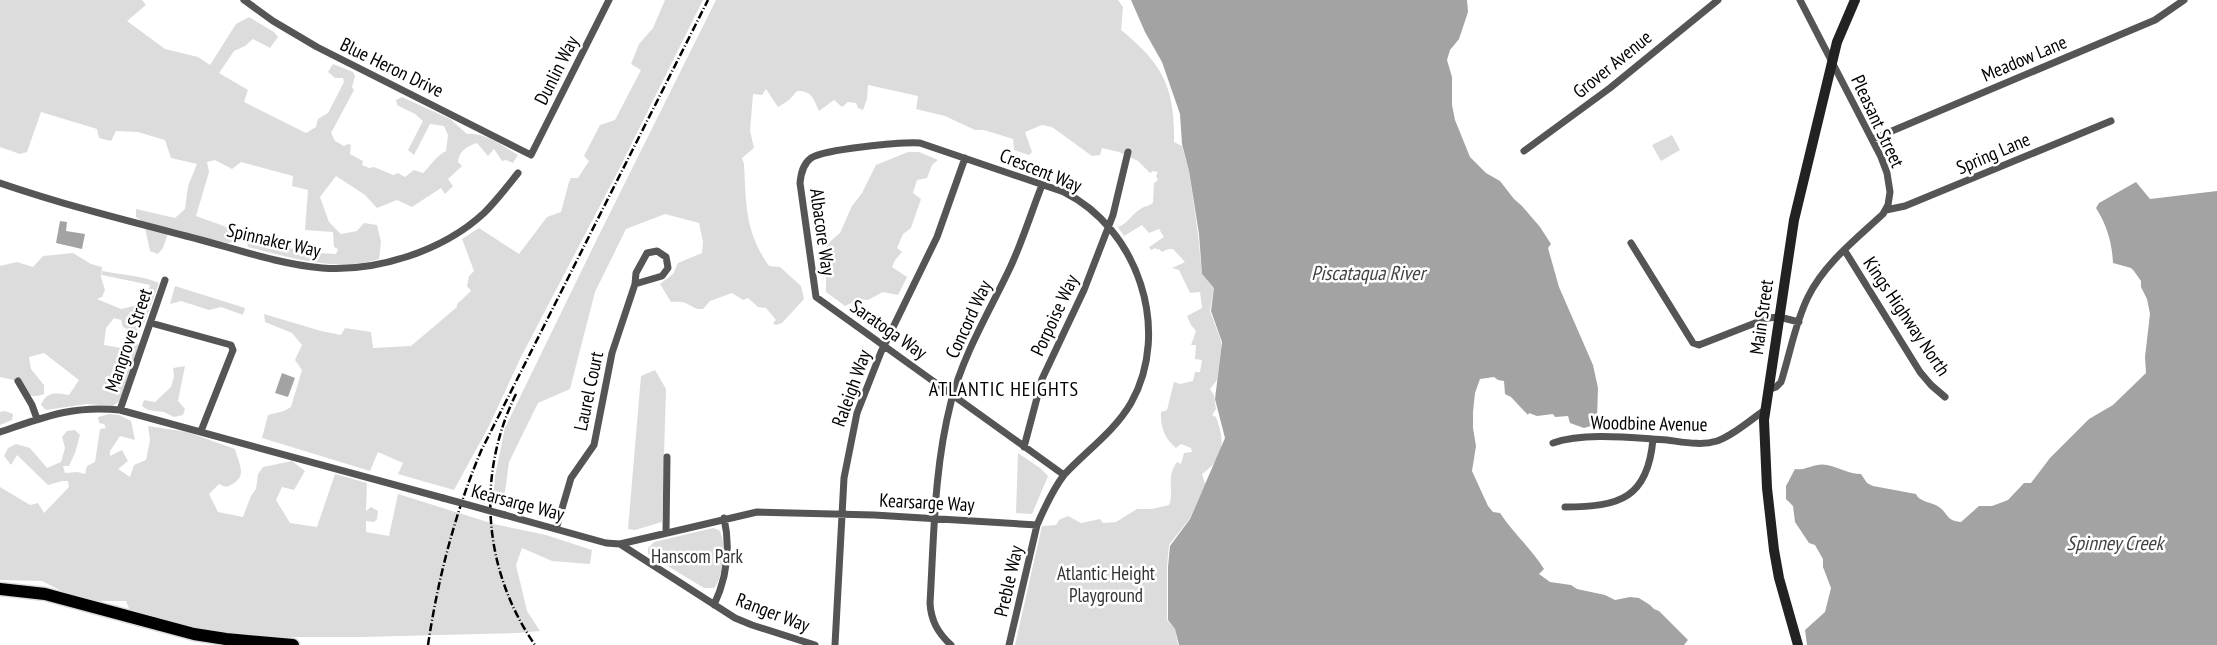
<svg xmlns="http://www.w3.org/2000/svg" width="2217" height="645" font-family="'PT Sans Narrow',sans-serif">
  <rect width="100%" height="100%" fill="#fff"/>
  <path fill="#dcdcdc" d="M0,0H142L146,5L127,21L165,49L198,57L210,65L236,24L249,17L274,32L278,37L270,48L253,39L245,46L234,51L219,73L248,90L244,102L306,133L316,127L318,119L328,113L344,82L343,78H335L328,72L333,64L353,72L355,76L352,87L354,90L331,133L335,141L344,146L348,144L351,145L350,154L363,161L362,165L369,168L374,167L393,175L398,173L405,177L414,170L423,173C431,165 436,156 446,151L448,135L444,126L430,124L414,155L408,150L423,121L415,114L397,105L396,100L402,97L450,119L467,134C485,132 502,146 518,155L513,163L506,160L502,161L494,149L488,156L477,143C467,146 459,151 458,162L462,166L448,179L453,186L445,194L441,188L412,207L397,200L377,208L365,195L336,176L320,197L329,222L341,234L357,231L364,223L377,225L381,242L379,259C335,273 290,257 248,247L247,242L251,238L305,252L336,254L338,249L334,247L333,232L305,230L308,190L292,186L293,176L241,162L232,169L215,160L207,162L209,172L196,216L243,233L240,240L228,243L169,230L163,248L158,254L150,251L144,223L136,217V209L175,218L185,209L188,186L197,164L171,158L165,140L138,132L116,131L111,141L99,138L97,129L41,112L27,152L20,154L0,147Z
    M665,0H703L616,175L521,357L489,426L454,490L398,474L403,463L378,452L370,471L262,438L268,415L284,411L291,407L302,370L295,360L302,345L292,333L265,322L264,314L321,331L341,335L345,328L371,332L373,348L411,346L457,307V304L471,291L467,286L469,276L474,271L462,239L479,228L519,254L547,217L561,212L569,182L571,178H578L589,161L584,156L600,125L615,120L641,70L631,64L639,44L653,28Z
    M716,0H1118L1123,7L1121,30C1163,64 1175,88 1174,142L1182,146L1189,171L1198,234L1202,274L1214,288L1210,311L1221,341V349L1217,380L1210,389L1214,395L1216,409L1212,415L1216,417C1225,441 1225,458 1202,474L1205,484L1190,518L1169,545L1167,567V620L1175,629L1178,645H1015L1042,526L1056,525L1059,520L1068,516L1081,523L1100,519L1103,523L1116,522L1137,509H1152L1169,505C1175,488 1165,479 1177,462L1181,464L1184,453L1192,452L1191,448L1181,444L1176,448C1165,439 1160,427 1161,412L1167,410L1174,382L1180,384L1193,381L1195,372H1200L1202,360L1195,359L1196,345H1191L1196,331L1191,325L1187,316L1202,308L1200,292L1190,293L1179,270L1172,268L1185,262L1173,249H1168L1162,252L1159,249L1157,250L1156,248L1151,250L1149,247L1164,237L1159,229L1149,233L1142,225L1124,236L1118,227C1128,224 1132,213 1142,208C1146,206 1149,206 1153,203L1154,183L1158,180L1156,176L1158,172L1153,171L1150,173L1138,161L1119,152L1102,148L1100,155L1092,156L1052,127L1042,125L1025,132L1032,152L1029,155L1014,150L1013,139L984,130H975L945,116L916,109L918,96L868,85L867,99L863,110L858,108L856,103L848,102L842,107L834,100L819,111C814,99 811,90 797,91L789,100L778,107L766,89L762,95L753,94L750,131L754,148L742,158L744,164C746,204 745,232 769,266L780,267L801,286L804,299L782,323L776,325L773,323L776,320L766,308L758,307L748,298L743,300L732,293L710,301L703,309H697C685,303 686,301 671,302L660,284L673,274L678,263L702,253L703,242L699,223L665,214L626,229L595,292L570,389L538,403L509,462L505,492L493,502L495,476L505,428L596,241Z
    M1672,135L1680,150L1661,161L1652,145Z
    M908,152H919L938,160L932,165L927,178L917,180L913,193L921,199L911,228L903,234L897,248L902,252L895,260L892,267L907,277L898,295L883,292L868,300L859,299L845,306L826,292V245L840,233L852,206L862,193L876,165Z
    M73,253L91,264L102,267L101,277L105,290L102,297L97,299L121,309L138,305L149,298L148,292L150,285L102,275V271C122,275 140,275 159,283L142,329L132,332L123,327L121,320L114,318L106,328L104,345L121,348L139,344L122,399L113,406L87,404L46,410L41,405C47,391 55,393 69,395L79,380L44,353L29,357L31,369L44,385V394C29,400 23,392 14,380L0,377V266L17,262L33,267L43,256Z
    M175,286L245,308L243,315L221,307L209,310L181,301L170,304Z
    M185,366L178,401L185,409L183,415L174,417L164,412L148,410L142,406L144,400L155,402L171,387L174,376L173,368Z
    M655,370L666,389L662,522L635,530L628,529L641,376Z
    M5,411L13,414L12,420L0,425V412Z
    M109,414L119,415L131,421L135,440L120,436L110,451V456L122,450L128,461L118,469L130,477L134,465L146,460L150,440L148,426L187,432L235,449C240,467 249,478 226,487L219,484L209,494L218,512L243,517L251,496L256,489L258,474L263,467L292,461L305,471L294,490L282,487L276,500L290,523L317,527L335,474L367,483L366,511L371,507L378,511L377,519L374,522L366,521V532L389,536L398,494L494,524L546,535L592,550L590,564L552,561L522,548L516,565L527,611L540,631L517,633L360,637H233L192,630L130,611L126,601H99L70,595L42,581L0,580V487L30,505L38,503L44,513L69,487L68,481H62L48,485L17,455L11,465L4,456L8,448L16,444L30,448L47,468L61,462L65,448L62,437L67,431L75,430L80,435L75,453L69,466H63L65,473L78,472L85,474L87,466L95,462L100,429L106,428L104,424L99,423L98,417Z
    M1018,453L1040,468L1048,476L1032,514L1016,513Z
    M713,528L719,530C727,540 723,580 714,588H704L648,554V548L654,542Z"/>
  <path fill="#a3a3a3" d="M1131,0H1467L1468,12L1459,39L1450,50L1447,60L1452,77V105L1455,120L1470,157L1486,173L1500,181L1514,199L1522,206L1540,227L1551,244L1548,248L1559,287L1593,365L1598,388L1597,418L1591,426L1584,428L1570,423L1568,416L1555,417L1553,414L1537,416L1529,413L1528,415L1511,397L1505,394L1504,381L1498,380L1494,377L1480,379L1475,393L1473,412V428L1476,446L1472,471L1488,506L1493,512L1500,513C1513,533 1531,548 1544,569L1539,574L1550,582L1571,585L1577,589L1605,595L1615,600L1630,597L1639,598L1650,605L1654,609L1659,611L1688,640L1684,645H1179L1175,629L1168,620V567L1170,546L1190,519L1225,438L1215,399L1222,342L1211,311L1214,288L1202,274L1199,234L1189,171L1182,144L1180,114L1162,62L1145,32Z
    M2136,182L2150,199L2217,191V645H1807L1805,630L1825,612L1831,588L1823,567V559L1815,545L1809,543L1795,522L1793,506L1786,499V486L1795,469C1805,471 1816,462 1827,465C1838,467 1849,474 1861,474L1867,483L1873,486L1916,494C1919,502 1932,502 1939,507C1948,513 1946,521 1961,522L1979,506H1992L2008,500L2024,483H2031L2050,458L2089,419L2113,405L2146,373L2145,357L2150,314L2147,299L2141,287V281L2134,271L2131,268L2113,263C2112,243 2107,225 2096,208L2099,203Z
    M60,221L67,222L66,231L85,234L82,249L56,243Z
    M282,373L295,378L288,397L275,393Z"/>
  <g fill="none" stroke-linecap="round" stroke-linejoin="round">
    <g stroke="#dbdbdb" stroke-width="15">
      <path id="motorway" d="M0,589L45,594L194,634L226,639L293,645"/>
    </g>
    <path stroke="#555" stroke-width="7" d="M244,0L273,21L317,47L531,155L609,0
      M1873,139L2155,20L2184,0
      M1524,151L1610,88L1718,0
      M0,183C61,204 124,220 186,236C230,247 277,264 322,268C377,272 443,251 484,213C496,201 507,187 518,173
      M1886,210L1905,206L2111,121
      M1631,243L1693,343L1699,345L1768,318L1779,317L1799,322
      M1845,251L1920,372L1931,385L1945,397
      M151,323L231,345L233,350L201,431
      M18,381L32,405L37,419
      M1768,390L1776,387L1781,382C1790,354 1795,323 1808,297C1824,264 1856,239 1883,214L1888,205L1890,192L1887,173L1881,157L1800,0
      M120,410L165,280
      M0,432C44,417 73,405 120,410L443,498
      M1553,443C1585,432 1633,438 1667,440C1683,442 1701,446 1717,441C1734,435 1750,420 1765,410
      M1024,447L1042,379L1084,290L1113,215L1128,152
      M1565,507C1620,507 1648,498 1653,439
      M505,515L606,543L620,544L757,512L874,515L1037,525
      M556,529L571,478L594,445L612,353L635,284L636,273L647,253L657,251L666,257L667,262L668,268L662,276L635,284
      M666,533L667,457
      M620,544L735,618L752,625L815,645
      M714,605C727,577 731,549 724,518
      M835,645L844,478L857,413L881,352L937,237L965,158
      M951,645C938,633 931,621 930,603C934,535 934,468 951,402C963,355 988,314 1009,270C1022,243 1031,213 1042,185
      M1009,645L1037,525C1044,509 1053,489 1064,475C1086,451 1114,432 1131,403C1172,330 1138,229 1064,192L920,143C901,142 825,149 811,158C803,164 801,173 800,183L816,297L1064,475"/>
    <path stroke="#222" stroke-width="10" d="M1798,645L1779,578L1774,550L1767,488L1764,420L1794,220L1837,42L1855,0"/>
    <use href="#motorway" stroke="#000" stroke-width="12"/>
    <path stroke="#000" stroke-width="2.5" stroke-dasharray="8 2.5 1 2.5" stroke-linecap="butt" d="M516,394C476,475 483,570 535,645
      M428,645C438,578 455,513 481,451L708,0"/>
    <path stroke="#555" stroke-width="7" d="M443,498L505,515"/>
  </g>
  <g text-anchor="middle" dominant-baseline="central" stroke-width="5" stroke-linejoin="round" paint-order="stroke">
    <g font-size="19" fill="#000" stroke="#fff">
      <text transform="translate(2024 58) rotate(-23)">Meadow Lane</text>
      <text transform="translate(1612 64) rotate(-39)">Grover Avenue</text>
      <text transform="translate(392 67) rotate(26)">Blue Heron Drive</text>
      <text transform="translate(556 70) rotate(-63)">Dunlin Way</text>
      <text transform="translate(1878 121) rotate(65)">Pleasant Street</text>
      <text transform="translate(1993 153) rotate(-23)">Spring Lane</text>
      <text transform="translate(1041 170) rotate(22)">Crescent Way</text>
      <text transform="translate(823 232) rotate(82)">Albacore Way</text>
      <text transform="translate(274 240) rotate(13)">Spinnaker Way</text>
      <text transform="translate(1054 315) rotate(-65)">Porpoise Way</text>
      <text transform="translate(1907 316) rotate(56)">Kings Highway North</text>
      <text transform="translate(1761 317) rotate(-82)">Main Street</text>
      <text transform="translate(968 319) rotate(-65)">Concord Way</text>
      <text transform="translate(889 329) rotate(35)">Saratoga Way</text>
      <text transform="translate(128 340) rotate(-71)">Mangrove Street</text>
      <text transform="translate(851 388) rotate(-70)">Raleigh Way</text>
      <text transform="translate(588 391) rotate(-78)">Laurel Court</text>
      <text transform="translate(1649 423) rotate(1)">Woodbine Avenue</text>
      <text transform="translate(518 502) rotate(15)">Kearsarge Way</text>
      <text transform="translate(927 502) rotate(3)">Kearsarge Way</text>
      <text transform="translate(1008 581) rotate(-77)">Preble Way</text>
      <text transform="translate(773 612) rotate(21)">Ranger Way</text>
    </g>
    <g font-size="19" fill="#333" stroke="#fff">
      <text x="697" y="556">Hanscom Park</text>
      <text x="1106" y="573">Atlantic Height<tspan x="1106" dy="22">Playground</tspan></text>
    </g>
    <g font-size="20" font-style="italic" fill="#444" stroke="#fff">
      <text x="1368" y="273">Piscataqua River</text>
      <text x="2115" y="543">Spinney Creek</text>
    </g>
    <g font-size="20" letter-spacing="1" fill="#000" stroke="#fff">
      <text x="1004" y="389">ATLANTIC HEIGHTS</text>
    </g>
  </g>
</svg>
